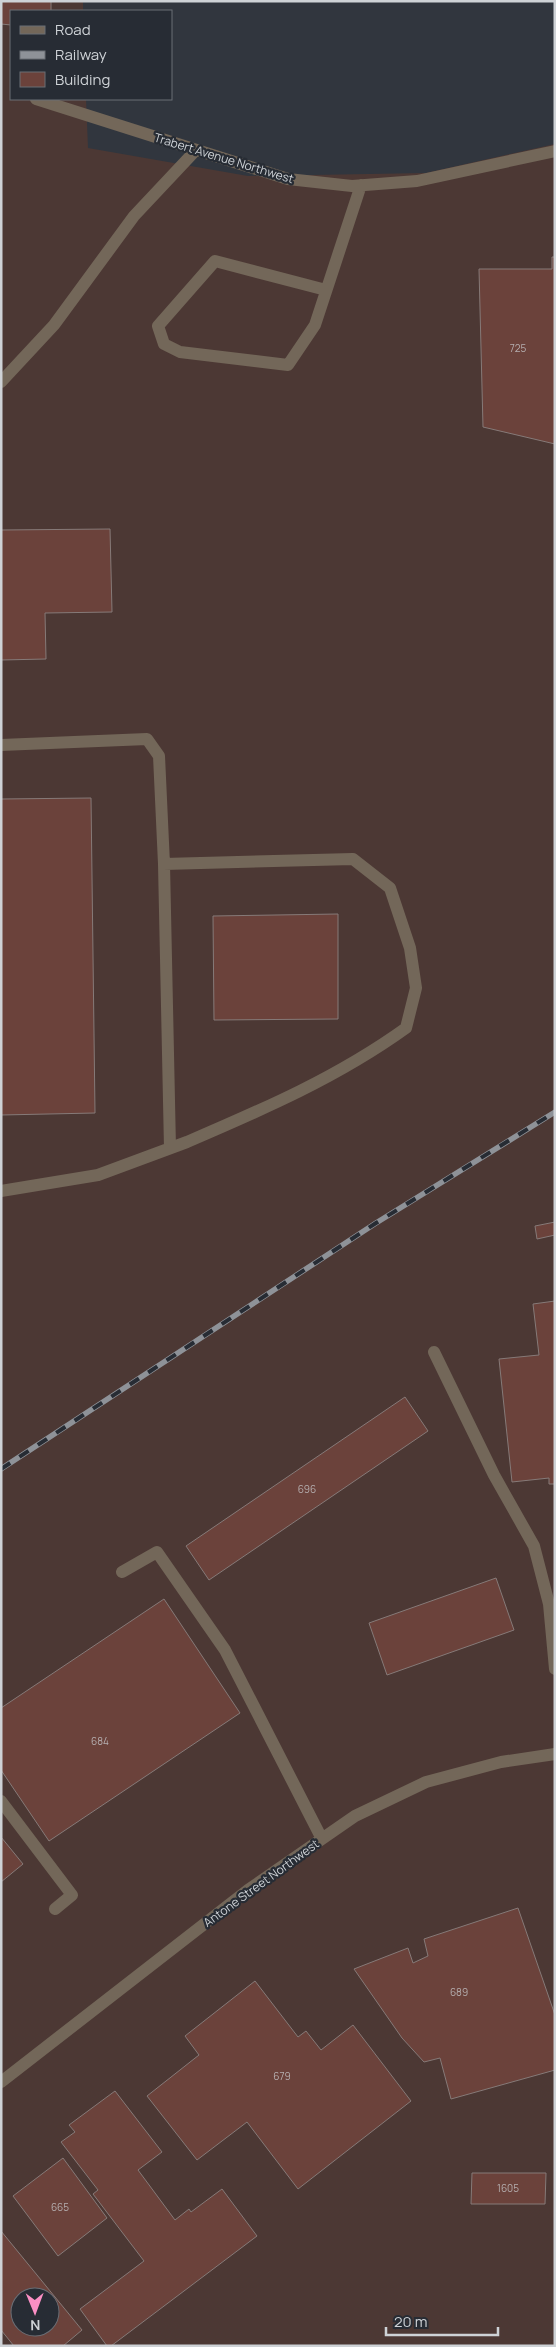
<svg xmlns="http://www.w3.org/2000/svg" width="556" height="2347" font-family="Manrope,sans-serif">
  <rect width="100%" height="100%" fill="#31363e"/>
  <path fill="#4c3834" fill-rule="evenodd" d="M1,1H83V11H11V99H86L88,148L248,176L426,173L555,144V2346H1ZM20,2297H50V2327H20Z"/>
  <path fill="#6b423b" stroke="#867a78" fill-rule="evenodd" d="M1,1H51V11H11V25L1,24Z
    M552,257H555V444L483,427L479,269H552Z
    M110,529L112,612L45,613L46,659L1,660V530Z
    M91,798L95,1113L1,1115V799Z
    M338,914V1019L214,1020L213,916Z
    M555,1222V1235L537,1239L535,1226Z
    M555,1301V1484H549V1478L512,1482L499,1359L539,1355L533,1304Z
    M405,1397L428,1431L209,1580L186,1546Z
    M496,1578L514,1630L387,1675L369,1623Z
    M164,1599L240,1713L49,1841L1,1770V1708Z
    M1,1837L23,1864L1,1882Z
    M518,1908L555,2015V2070L451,2099L440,2058L424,2062L402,2038L354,1969L408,1948L413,1963L428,1956L424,1939Z
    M255,1981L298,2037L306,2031L321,2050L353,2025L411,2101L298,2189L247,2122L197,2160L147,2096L199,2055L185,2036Z
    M115,2091L162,2152L138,2170L175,2220L189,2209L191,2212L222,2189L257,2236L111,2346H107L80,2309L144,2261L93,2194L98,2190L61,2142L75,2132L69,2125Z
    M63,2158L107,2218L58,2256L13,2196Z
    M472,2173H546L545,2204H471Z
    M1,2231L82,2330L63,2346H14L1,2330ZM20,2297H50V2327H20Z"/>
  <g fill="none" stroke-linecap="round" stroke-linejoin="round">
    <path stroke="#736759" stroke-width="12" d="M36,99L288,179L352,186L417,181L555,151
      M326,290L215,261L158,326L164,344L180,352L288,365L315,325L361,185
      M1,382L54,325L134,216L196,150
      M1,745L147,739L159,756L164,864
      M1,1191L98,1175L187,1142C264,1109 338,1077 406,1028L416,988L410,948L390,888L353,859L164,864L170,1148
      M434,1352L494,1475L534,1546L549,1604L555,1669
      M122,1572L157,1552L225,1650L322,1839
      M1,1801L72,1895L55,1909
      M1,2082L248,1890L355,1816L426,1782L501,1762L555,1754"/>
    <g stroke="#8e9298" stroke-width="5.5">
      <path id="rail" d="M1,1469L376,1223L555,1112"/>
    </g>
    <use href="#rail" stroke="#272c34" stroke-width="4" stroke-dasharray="11" stroke-linecap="butt"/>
  </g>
  <g text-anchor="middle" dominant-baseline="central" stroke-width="4.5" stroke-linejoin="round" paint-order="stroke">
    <g font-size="10" fill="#b5aeaf">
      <text x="518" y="348">725</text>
      <text x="307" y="1489">696</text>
      <text x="100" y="1741">684</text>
      <text x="459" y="1992">689</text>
      <text x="282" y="2076">679</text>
      <text x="508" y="2188">1605</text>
      <text x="60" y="2207">665</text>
    </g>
    <g font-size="12" fill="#ced2d6" stroke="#272c34">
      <text transform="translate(224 158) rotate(17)">Trabert Avenue Northwest</text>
      <text transform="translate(261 1883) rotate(-36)">Antone Street Northwest</text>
    </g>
  </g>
  <rect width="556" height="2347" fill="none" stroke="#ced2d6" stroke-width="5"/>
  <rect x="10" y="10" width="162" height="90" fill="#272c34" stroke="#6a6e75"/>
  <rect x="20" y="26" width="25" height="8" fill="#736759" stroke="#6a6e75"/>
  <text x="55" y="35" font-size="15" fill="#ced2d6">Road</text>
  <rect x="20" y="51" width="25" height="8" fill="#8e9298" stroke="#6a6e75"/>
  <text x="55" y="60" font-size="15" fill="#ced2d6">Railway</text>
  <rect x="20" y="72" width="25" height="15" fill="#6b423b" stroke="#6a6e75"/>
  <text x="55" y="85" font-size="15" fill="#ced2d6">Building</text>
  <g transform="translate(35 2312) rotate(179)"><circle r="24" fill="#272c34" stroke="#6a6e75"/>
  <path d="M0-4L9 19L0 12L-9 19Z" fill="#fb8fc4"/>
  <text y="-8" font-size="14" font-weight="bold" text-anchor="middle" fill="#ced2d6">N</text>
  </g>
  <path d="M386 2327v8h112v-8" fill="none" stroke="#ced2d6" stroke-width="2.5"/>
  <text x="394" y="2327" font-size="15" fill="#ced2d6" stroke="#272c34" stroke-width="4" paint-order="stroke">20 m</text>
</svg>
